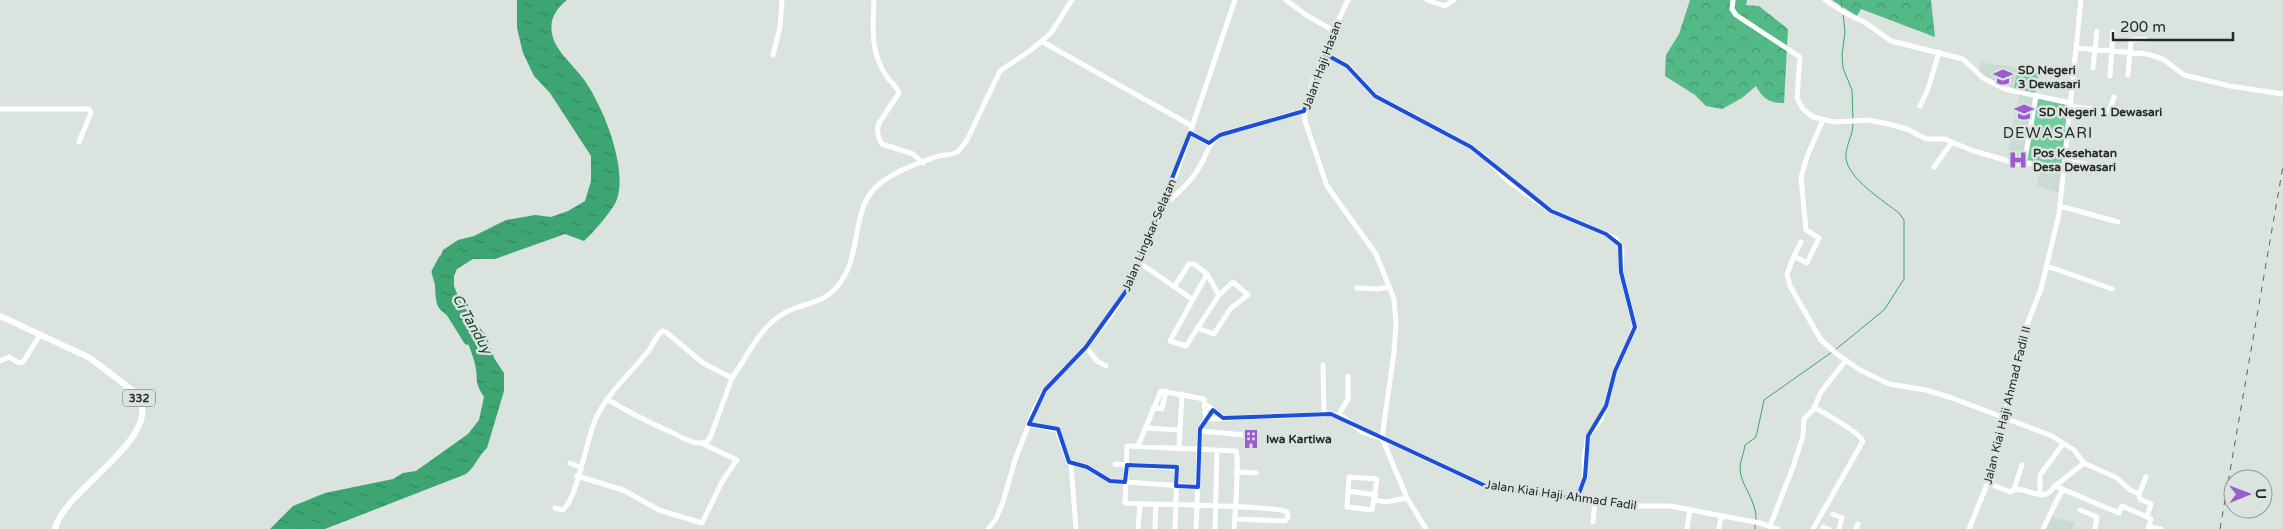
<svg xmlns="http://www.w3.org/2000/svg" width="2283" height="529" font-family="'Varela Round',sans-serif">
  <defs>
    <pattern id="forest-crowns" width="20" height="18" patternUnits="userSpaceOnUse" patternTransform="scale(1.25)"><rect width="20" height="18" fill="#53b986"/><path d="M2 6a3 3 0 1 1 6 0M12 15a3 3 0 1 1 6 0" fill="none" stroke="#45976e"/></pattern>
    <pattern id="water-ripples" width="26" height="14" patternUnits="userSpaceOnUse" patternTransform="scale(1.25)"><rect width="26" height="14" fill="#3ca572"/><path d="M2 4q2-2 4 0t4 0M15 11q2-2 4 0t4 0" fill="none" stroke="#32875e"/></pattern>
  </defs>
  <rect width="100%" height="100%" fill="#dae3de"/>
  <path fill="#cadbd1" d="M1980,62L2023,69L2020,91L1991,81L1979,72Z
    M2020,94L2034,98L2029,128L2013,126Z
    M2012,134L2030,137L2025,164L2007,160Z
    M2041,166L2062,170L2060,193L2037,186Z
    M2048,515L2075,523L2073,529H2041Z"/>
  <path fill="#70cc9b" d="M2023,68L2039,69L2035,94L2014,89L2017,74L2022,75Z
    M2036,98L2068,105L2062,168L2026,161Z
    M2013,126L2029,128L2027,137L2012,134Z"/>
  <path fill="url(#forest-crowns)" d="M1690,0H1747L1746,5L1759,6L1788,29L1784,103C1769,103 1763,99 1756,86L1742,98L1722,109L1706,106L1695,95L1665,76L1666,55L1679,34Z
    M1832,0H1931L1935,37L1861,9L1857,16Z"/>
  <path fill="url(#water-ripples)" d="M517,0H567C557,8 549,19 552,33C554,49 572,64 582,77C602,103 628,167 617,199C614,209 592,234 584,241L565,234L495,259H473L457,269L454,276V286L460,301L486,336L494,358L504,373V391L487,448C478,456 476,466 466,474L325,529H270L293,506L325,493L393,479L403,473L416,471L468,434L479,420L484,397C473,379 479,382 475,364C472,352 465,335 458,325C452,315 441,315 437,304C433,288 436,265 443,250L458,240L474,236L506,220L535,215L551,217L568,211L585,201L591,181V156L550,93L534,76L523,53L517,28Z"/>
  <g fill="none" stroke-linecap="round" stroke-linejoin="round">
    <path stroke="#3ca572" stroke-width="1" d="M1841,0L1842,9
      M1843,13L1845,32L1842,55L1843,68L1852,90L1853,120
      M1835,350L1884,310L1904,279V220L1899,213C1884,201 1848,179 1846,158C1845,146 1853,136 1853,124
      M1756,520C1758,503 1740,484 1740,469C1740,461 1744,453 1745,445L1755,438L1757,433L1764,400L1832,352
      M1755,529V524"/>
    <path stroke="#3ca572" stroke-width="7" d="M439,286L435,272L442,259
      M449,312L467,341"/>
    <path stroke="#fff" stroke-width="5" d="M874,0C873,27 870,50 885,74C889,81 896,85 899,93L879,123C876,131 878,137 882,144L913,154L923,163
      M1286,0L1306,15L1334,31
      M1348,0C1336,25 1302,97 1305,121L1327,186L1376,254L1394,299L1396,324L1394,352L1382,438L1407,498L1426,529
      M1427,0L1445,6L1454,0
      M1733,0L1732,9L1736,15L1800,57L1797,98L1803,109L1813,117L1834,122L1868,120L1888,124L1907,129L1926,139H1945L1971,150L2022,165L2029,163L2064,169
      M1825,0L1845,13L1866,23L1891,41L1963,59L1983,78L2005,89L2070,103
      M1041,41L1192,126
      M2076,48L2147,54L2163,59L2184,75L2230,86L2283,94
      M1325,54L1347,66L1375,96L1471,147L1486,158L1508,181L1551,211L1606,234L1616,239L1620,245L1622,253L1621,272L1635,327L1615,371L1606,406L1601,419L1588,436L1584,459L1585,477L1577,499
      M773,55L780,27L782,0
      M2093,68L2097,31
      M2128,75L2131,40L2145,39
      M2110,76L2113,32
      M1920,106L1928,89L1939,52
      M2069,106L2107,111L2110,109L2114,97
      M0,109H89L91,113L79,142
      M1823,120L1808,154L1801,177L1806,230L1819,238L1807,263L1794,256L1787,274L1790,286L1821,340L1837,354L1860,370L1889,384L1926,390L1952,398L2052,436L2074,450L2084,463L2117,478L2130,490L2139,494L2140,499L2151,504L2147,517L2151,519L2148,529
      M1190,133L1210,144
      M2065,161L2085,164
      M2024,165L2036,96
      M1934,167L1952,142
      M1163,206C1175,196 1189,184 1197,171C1206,158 1207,144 1220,135L1304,111
      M2060,206L2118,222
      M1794,256L1801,242
      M1140,263L1192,299
      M2047,266L2112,289
      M1207,274L1219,295L1186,346L1170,341Z
      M1174,287L1189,264H1194L1207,274
      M1357,288L1378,289L1390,287
      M1197,328L1214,334L1231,308L1248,295L1233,282L1219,295
      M1086,347L1097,361L1106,366
      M0,361L9,357L19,363L23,362L40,335
      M1323,365L1324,415
      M607,399C628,412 650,423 673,433C682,437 691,444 702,443C708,443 710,438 712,433L732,378
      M1205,404L1222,417
      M1153,408L1162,409L1166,391
      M1338,416L1348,399V376
      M1029,424L1057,430L1069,462L1087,467L1110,481L1198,487
      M1145,428L1180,430
      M1200,431L1246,435
      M1138,446L1161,391L1204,399L1206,419
      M1179,449L1182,394
      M570,463L580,467
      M1071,463L1076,529
      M1115,464L1177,468L1175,529
      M1236,472L1256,473
      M577,476L623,490L659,510L702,523L723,480L737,460L703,444
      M1349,477L1377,479L1372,510L1347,507Z
      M1988,483L2010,492C2022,484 2033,498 2046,494C2050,493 2052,489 2055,486L2119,513L2122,506L2147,517
      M2055,486L2084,463
      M2014,489L2022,465
      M1348,491L1376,495
      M2139,494L2146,477
      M2040,495V475L2063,444
      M1375,500L1386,502L1407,498
      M555,508L562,510C577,502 587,436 596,418C608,392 632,372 650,349C654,343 656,335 663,331L666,332L703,363L732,378C747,357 758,330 781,315C802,301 825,307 842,280C861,252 852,208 877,186C893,172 916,164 935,157C942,154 951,156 957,152C961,149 964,144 967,140L1000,71L1031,50L1051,33L1072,0
      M2080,510L2097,517L2095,529
      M1833,514L1842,518L1839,529
      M1593,522L1595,501
      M1770,526L1793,467L1803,436L1804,419L1813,410L1821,392L1846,360
      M1823,527L1829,529
      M2149,527L2161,529
      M988,529L996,519L1003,502L1015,460L1035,408L1045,390L1086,347L1112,314L1129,287L1175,177L1235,0
      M1138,529L1140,504
      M1155,529L1156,504
      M1196,529L1200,429L1206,419L1331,414L1343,417L1362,432L1382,438L1488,487L1633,506H1670L1760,523L1778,529
      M1215,529L1217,451
      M1234,529C1235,516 1239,459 1236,451L1127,446L1125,503C1147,505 1279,505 1287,512L1288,517L1285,521L1235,519
      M1687,529L1690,509
      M1719,529L1721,516
      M1813,529L1863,441C1858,431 1825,414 1814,407
      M1856,529L1858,524
      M1969,529L1992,472L2017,358L2026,327L2041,289L2059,214L2081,0
      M2043,529L2060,494L2064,490"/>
    <path stroke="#fff" stroke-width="6" d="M0,316L90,358L136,393C169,436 64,488 55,529"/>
    <path stroke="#5d635f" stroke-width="1" stroke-dasharray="6 6" stroke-linecap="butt" d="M2220,529L2283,166"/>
  </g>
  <path fill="none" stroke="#1d4ed8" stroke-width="4" stroke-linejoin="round" d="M1325,54L1347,66L1375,96L1471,147L1551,211L1606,234L1620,245L1621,272L1635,327L1615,371L1606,406L1588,436L1585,477L1577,499L1488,487L1331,414L1223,418L1213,410L1200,429L1198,487L1176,486L1177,467L1127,465L1125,482L1110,481L1087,467L1069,462L1058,429L1029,424L1045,390L1086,347L1129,287L1190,133L1209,143L1220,135L1304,111Z"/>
  <defs>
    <g id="school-bare" transform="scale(1.5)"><path d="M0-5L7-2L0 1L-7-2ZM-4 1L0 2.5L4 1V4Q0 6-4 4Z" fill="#9e5acf" stroke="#dae3de" stroke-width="2.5" paint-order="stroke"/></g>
    <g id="hospital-bare" transform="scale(1.5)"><path d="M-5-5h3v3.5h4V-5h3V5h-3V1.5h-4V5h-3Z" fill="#9e5acf" stroke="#dae3de" stroke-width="2.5" paint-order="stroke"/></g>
    <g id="building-bare" transform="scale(1.5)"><path d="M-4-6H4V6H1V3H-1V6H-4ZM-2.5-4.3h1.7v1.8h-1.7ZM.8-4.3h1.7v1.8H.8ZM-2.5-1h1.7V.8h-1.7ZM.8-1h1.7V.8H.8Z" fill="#9e5acf" stroke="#dae3de" stroke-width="2.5" paint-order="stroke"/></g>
  </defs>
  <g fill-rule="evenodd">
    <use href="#school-bare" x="2003" y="77"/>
    <use href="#school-bare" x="2024" y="112"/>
    <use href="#hospital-bare" x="2018" y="160"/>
    <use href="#building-bare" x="1251" y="439"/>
  </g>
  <g text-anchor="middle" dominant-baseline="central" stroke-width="5" stroke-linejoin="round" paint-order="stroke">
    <rect fill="#dae3de" stroke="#5c625e" stroke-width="1" x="123" y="389.5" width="32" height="17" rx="4"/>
    <g font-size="11" font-weight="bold" fill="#262a27">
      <text x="139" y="398">332</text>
    </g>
    <g font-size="12" fill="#262a27" stroke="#dae3de">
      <text transform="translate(1322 65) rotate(-70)">Jalan Haji Hasan</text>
      <text transform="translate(1149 235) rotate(-67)">Jalan Lingkar Selatan</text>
      <text transform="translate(2007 405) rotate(-76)">Jalan Kiai Haji Ahmad Fadil II</text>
      <text transform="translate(1561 495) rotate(8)">Jalan Kiai Haji Ahmad Fadil</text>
    </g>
    <g font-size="12" font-weight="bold" fill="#262a27" stroke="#dae3de" text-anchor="start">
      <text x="2018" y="70">SD Negeri<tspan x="2018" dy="14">3 Dewasari</tspan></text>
      <text x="2039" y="112">SD Negeri 1 Dewasari</text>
      <text x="2033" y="153">Pos Kesehatan<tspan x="2033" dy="14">Desa Dewasari</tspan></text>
      <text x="1266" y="439">Iwa Kartiwa</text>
    </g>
    <g font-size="14" font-style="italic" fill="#143f2a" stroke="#dae3de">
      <text transform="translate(472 324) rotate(61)">Ci Tanduy</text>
    </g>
    <g font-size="15" letter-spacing="1" fill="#262a27" stroke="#dae3de">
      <text x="2048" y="133">DEWASARI</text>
    </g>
  </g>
  <g transform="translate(2248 494) rotate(89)"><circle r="24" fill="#dae3de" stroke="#929995"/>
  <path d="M0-4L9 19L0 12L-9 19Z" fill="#9e5acf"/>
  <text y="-8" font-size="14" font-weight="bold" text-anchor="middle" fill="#262a27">U</text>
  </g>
  <path d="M2113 32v8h120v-8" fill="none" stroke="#262a27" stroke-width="2.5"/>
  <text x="2120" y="32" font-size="15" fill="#262a27" stroke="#dae3de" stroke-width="4" paint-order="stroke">200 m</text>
</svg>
